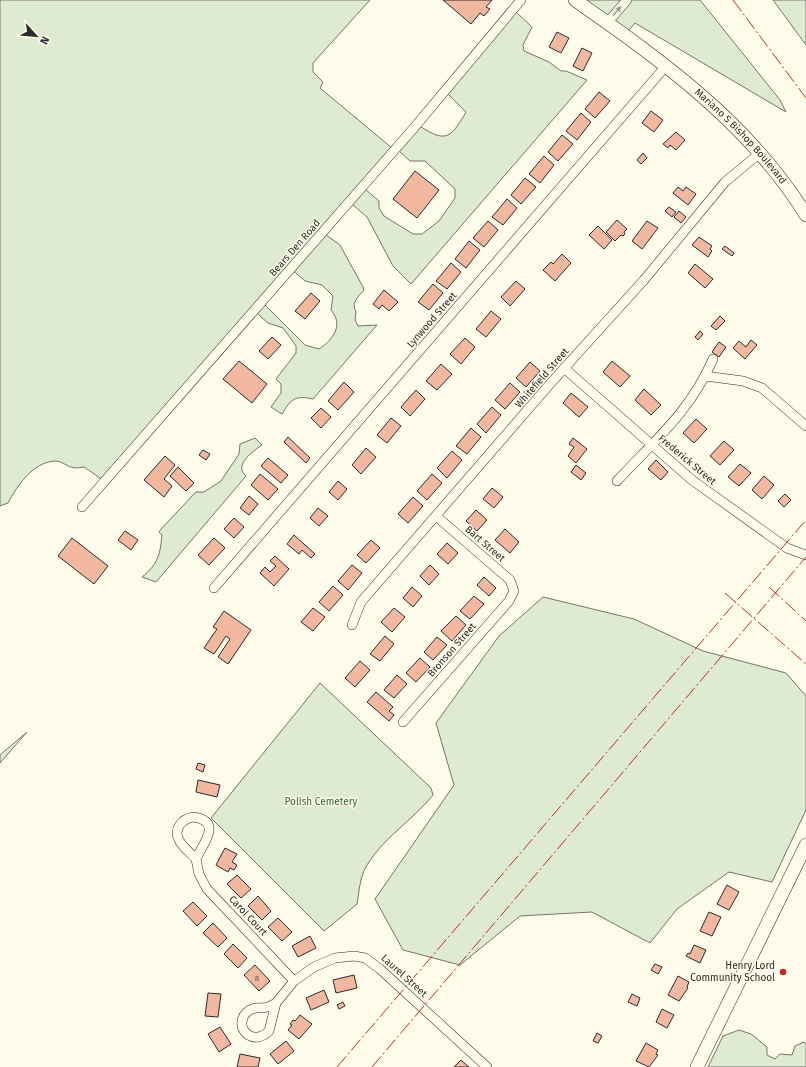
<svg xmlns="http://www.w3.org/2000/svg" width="806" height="1067" font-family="'Fira Sans',sans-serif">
  <rect width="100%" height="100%" fill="#fdfbea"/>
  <path fill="#deebd1" stroke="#74746e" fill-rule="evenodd" d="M0,0H370L313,63V72L323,82L320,88L392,148L365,189L379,201V208L384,216L413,234H422L439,221L455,198V189L425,161H410L398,150L415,123C444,142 449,142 466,112L444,90L516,12L532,27L523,45L524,51L549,62L561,71H566L587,80L411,284L393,266L367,217L352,204L322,232L340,245L363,287L364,290C357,298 351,303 356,312L355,320L358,326L377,325L313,399C295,395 291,399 282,414L271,407L281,393V384L276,379L296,353V346L283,328L268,323L253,310L103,480L84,467C67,471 66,461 55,461C33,462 17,486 8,503L0,506ZM290,268L305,281L322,285L333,296L331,310C344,325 333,340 319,349L305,345L261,301Z
    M570,0H700L780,100L786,112L635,23L625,35Z
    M773,0H806V45Z
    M255,438L262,445C253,451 233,465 246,476L156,582L142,577C158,564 160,555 162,535L159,532L162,528L196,492H204L221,481L239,454L240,444Z
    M543,597L634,619L703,651L786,673L806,696V810L772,882L729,872L677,909L650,943L592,912L520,916L460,965L403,950L375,899L454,785L436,723L499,636Z
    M320,683L431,788L433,795C413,820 383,838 367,865C360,876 359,892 357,904L324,931L211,818Z
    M27,732L0,763V755Z
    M739,1030L751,1034L767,1047V1055L775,1059L780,1054L792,1055L795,1046L804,1042L806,1044V1067H708L723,1036Z"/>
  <path fill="#f2b8a0" stroke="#2b2b2b" d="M443,0H492L486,7L490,9L484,16L480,13L471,24Z
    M557,32L569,38L561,53L549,47Z
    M582,48L592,53L583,71L573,66Z
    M599,92L610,101L595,118L585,109Z
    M651,111L663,120L654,132L642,123Z
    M581,113L591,122L577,140L566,131Z
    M676,132L685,140L676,150L670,145L668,148L663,144Z
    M562,135L573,144L558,161L548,152Z
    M643,153L647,158L641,164L637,160Z
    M544,156L554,165L540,183L529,174Z
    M415,171L439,190L417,218L393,199Z
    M525,178L536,187L521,204L511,195Z
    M678,187L683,191L686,187L696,194L688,205L673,193Z
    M507,199L517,208L503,225L492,217Z
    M669,207L676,212L672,217L665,211Z
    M679,211L686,217L681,223L674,217Z
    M617,220L627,229L624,232L625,234L623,236L621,235L615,241L606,232Z
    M488,221L498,230L484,247L473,238Z
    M647,221L658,228L642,249L632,241Z
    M598,226L612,240L604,249L589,235Z
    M699,237L712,246L710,249L712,251L708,257L692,245Z
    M469,241L480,250L466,268L455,259Z
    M725,246L734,253L732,256L722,249Z
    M562,254L571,263L555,281L543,270L551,262L553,264Z
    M451,263L461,272L447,289L436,281Z
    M695,264L713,279L705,288L688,273Z
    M516,281L525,289L510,306L501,297Z
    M433,284L443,293L429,310L418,302Z
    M384,290L398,302L389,311L382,305L379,309L373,304Z
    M311,293L320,301L305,319L295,311Z
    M491,311L501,319L486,337L476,329Z
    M720,316L725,321L716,330L711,326Z
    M700,331L703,334L698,340L695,337Z
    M272,337L281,345L268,359L259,351Z
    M465,338L475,347L461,364L450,354Z
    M751,340L757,345L745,359L733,348L739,341L746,347Z
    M719,342L726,347L719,357L712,352Z
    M239,361L267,384L252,403L223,379Z
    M612,361L630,376L620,387L603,372Z
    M530,362L540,371L526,387L516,378Z
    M441,364L452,374L437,390L426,381Z
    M344,382L354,392L338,410L328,401Z
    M510,383L520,392L505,409L495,400Z
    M644,389L661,405L651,415L635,400Z
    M416,390L425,399L410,416L401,407Z
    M571,393L588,407L579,417L563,403Z
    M492,407L501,415L486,433L477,424Z
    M321,408L331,417L321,428L311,418Z
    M391,418L401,426L387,443L377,435Z
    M696,419L707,429L694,443L683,433Z
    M471,428L481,437L467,454L456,446Z
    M288,437L310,458L306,463L284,442Z
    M573,438L587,449L576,463L568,456L574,447L569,444Z
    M724,441L734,450L720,465L710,456Z
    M366,448L376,457L361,474L352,465Z
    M203,450L210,454L206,460L199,455Z
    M452,451L462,460L447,478L437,468Z
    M165,456L175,465L164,479L172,486L164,497L144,480Z
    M268,458L288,475L281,483L261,466Z
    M656,460L668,472L661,480L648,469Z
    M740,464L751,473L739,486L728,477Z
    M576,465L586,473L581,480L571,472Z
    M178,467L194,483L186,491L170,476Z
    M260,474L278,489L268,500L251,485Z
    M432,474L442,483L427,500L417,491Z
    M764,476L774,485L762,499L752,490Z
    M338,481L347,489L338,500L329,492Z
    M492,488L503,497L494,508L483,499Z
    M785,494L791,500L784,507L778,501Z
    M249,496L258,504L249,515L240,508Z
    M413,497L423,506L408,523L398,514Z
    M318,508L328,516L319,526L310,518Z
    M476,510L487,520L477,531L466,521Z
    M234,518L244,527L234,538L224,529Z
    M505,529L519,542L510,553L495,540Z
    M125,531L138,540L131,550L118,540Z
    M294,535L315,554L311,558L302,550L299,554L287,544Z
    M72,538L108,566L94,584L58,556Z
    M214,538L225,548L209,565L198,555Z
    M371,540L380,548L366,563L357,555Z
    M447,543L458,553L448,564L437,554Z
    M275,556L289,569L274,586L260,573L265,567L270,572L276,566L270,561Z
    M352,565L362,573L348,590L338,581Z
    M430,565L439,574L429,585L420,576Z
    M484,577L496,588L489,596L477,585Z
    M333,586L343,595L329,611L319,602Z
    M412,587L422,596L413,607L403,598Z
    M474,596L484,604L470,619L460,611Z
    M313,608L325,617L313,631L301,622Z
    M394,608L405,617L392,632L381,622Z
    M224,611L251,630L228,664L218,657L230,639L226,636L214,654L204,648L217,629L213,627Z
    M456,616L466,625L452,641L441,631Z
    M385,636L394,644L380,661L370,654Z
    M437,637L447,645L433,660L424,652Z
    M420,658L430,667L416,682L406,673Z
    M360,661L370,670L355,687L345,678Z
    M397,675L407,684L394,698L384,690Z
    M376,692L393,707L389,711L394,715L389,721L367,702Z
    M198,763L205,765L203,772L196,769Z
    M198,780L220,785L217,797L196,792Z
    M225,848L237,854L232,862L237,865L234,870L230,868L228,872L216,865Z
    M237,875L251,889L241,898L227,884Z
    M727,885L739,892L729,910L717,904Z
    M258,896L271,911L262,920L248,906Z
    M193,902L207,916L197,926L183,911Z
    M709,912L721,917L712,936L700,931Z
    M278,918L292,932L282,941L268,927Z
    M213,923L227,938L218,947L203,933Z
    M310,936L316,948L298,957L292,946Z
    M233,944L247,958L238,968L224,954Z
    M694,945L706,950L700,963L686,956L688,953L690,954Z
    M655,964L662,967L658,974L651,970Z
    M255,965L270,981L259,991L244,975Z
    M354,975L357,988L336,993L333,980Z
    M678,976L689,982L687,987L688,988L679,1001L668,995Z
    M324,990L329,1002L311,1010L306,998Z
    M208,993L221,994L218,1017L205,1016Z
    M632,994L640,998L637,1006L628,1002Z
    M343,1002L345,1006L339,1009L337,1005Z
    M662,1009L674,1015L667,1028L656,1022Z
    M300,1015L312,1024L299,1039L288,1030L292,1025L290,1024L293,1020L295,1021Z
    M220,1027L231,1044L219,1052L208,1034Z
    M597,1033L602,1036L598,1043L593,1041Z
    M286,1041L294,1051L278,1064L270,1054Z
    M646,1043L658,1050L656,1054L658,1055L649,1067L636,1061Z
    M240,1054L260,1058L258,1067H237Z
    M461,1060L469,1067H454Z"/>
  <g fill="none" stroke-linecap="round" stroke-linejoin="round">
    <g stroke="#2b2b2b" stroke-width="10">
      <path id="street" d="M607,23L627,0
        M564,368L692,480L787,548L806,555
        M705,376L743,381L762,388L806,426
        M617,481C655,440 690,412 713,359
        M82,507L413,129L521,0
        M214,588L666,66
        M352,625L361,602L549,385L644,280L725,182L760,153
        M403,722L509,601L514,591L510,580L436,516
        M193,817C224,821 202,845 196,859C191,853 182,847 179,840C173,829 182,819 193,817Z
        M196,859L199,874L207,889L294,981
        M276,1003L294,981L314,967L335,958L354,956L365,958L380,969L487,1067
        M276,1003L269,1031C252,1048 232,1026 247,1012C253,1006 261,1009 268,1007C271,1006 274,1004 276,1003Z"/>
    </g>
    <g stroke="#2b2b2b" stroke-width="14">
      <g id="secondary">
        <path id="s1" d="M575,0C662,61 749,123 806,215"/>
        <path d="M697,1067L806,845"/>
      </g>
    </g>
    <use href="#street" stroke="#fdfbea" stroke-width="9"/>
    <use href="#secondary" stroke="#fdfbea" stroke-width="13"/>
    <path stroke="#c62828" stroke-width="1" stroke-dasharray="14 3 2 3" stroke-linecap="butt" d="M733,0L806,98
      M769,587L806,621
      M725,593L806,664
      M337,1067L806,520
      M372,1067L806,557"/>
  </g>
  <defs><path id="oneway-solid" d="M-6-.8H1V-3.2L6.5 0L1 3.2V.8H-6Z"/></defs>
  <use fill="#9e9d94" href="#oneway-solid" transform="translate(617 11) rotate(-49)"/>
  <circle fill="#c62828" stroke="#fdfbea" stroke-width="1.5" cx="783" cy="972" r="4"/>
  <g text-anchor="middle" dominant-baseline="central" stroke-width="3" stroke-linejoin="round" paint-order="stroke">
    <g font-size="8" fill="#5d4e48">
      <text x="257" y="978">8</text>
    </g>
    <g font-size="10" fill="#2b2b2b" stroke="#fdfbea">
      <text stroke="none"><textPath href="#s1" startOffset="215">Mariano S Bishop Boulevard</textPath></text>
      <text transform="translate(295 248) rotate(-49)">Bears Den Road</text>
      <text transform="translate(432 320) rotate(-49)">Lynwood Street</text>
      <text transform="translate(542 378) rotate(-49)">Whitefield Street</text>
      <text transform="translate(687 460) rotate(40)">Frederick Street</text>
      <text transform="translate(485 544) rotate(41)">Bart Street</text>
      <text transform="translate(452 650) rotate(-49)">Bronson Street</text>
      <text transform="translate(248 916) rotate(47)">Carol Court</text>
      <text transform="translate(404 976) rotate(42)">Laurel Street</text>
    </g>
    <g font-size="10" fill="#34623c" stroke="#fdfbea">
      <text x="321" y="802">Polish Cemetery</text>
    </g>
    <g font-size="10" fill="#2b2b2b" stroke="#fdfbea" text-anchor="end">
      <text x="775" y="966">Henry Lord<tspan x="775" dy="12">Community School</tspan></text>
    </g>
  </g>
  <g transform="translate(36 36) rotate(117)" stroke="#fdfbea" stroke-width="3" paint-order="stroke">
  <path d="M0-3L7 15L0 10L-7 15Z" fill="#2b2b2b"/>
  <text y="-6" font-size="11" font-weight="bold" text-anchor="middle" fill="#2b2b2b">N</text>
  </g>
</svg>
